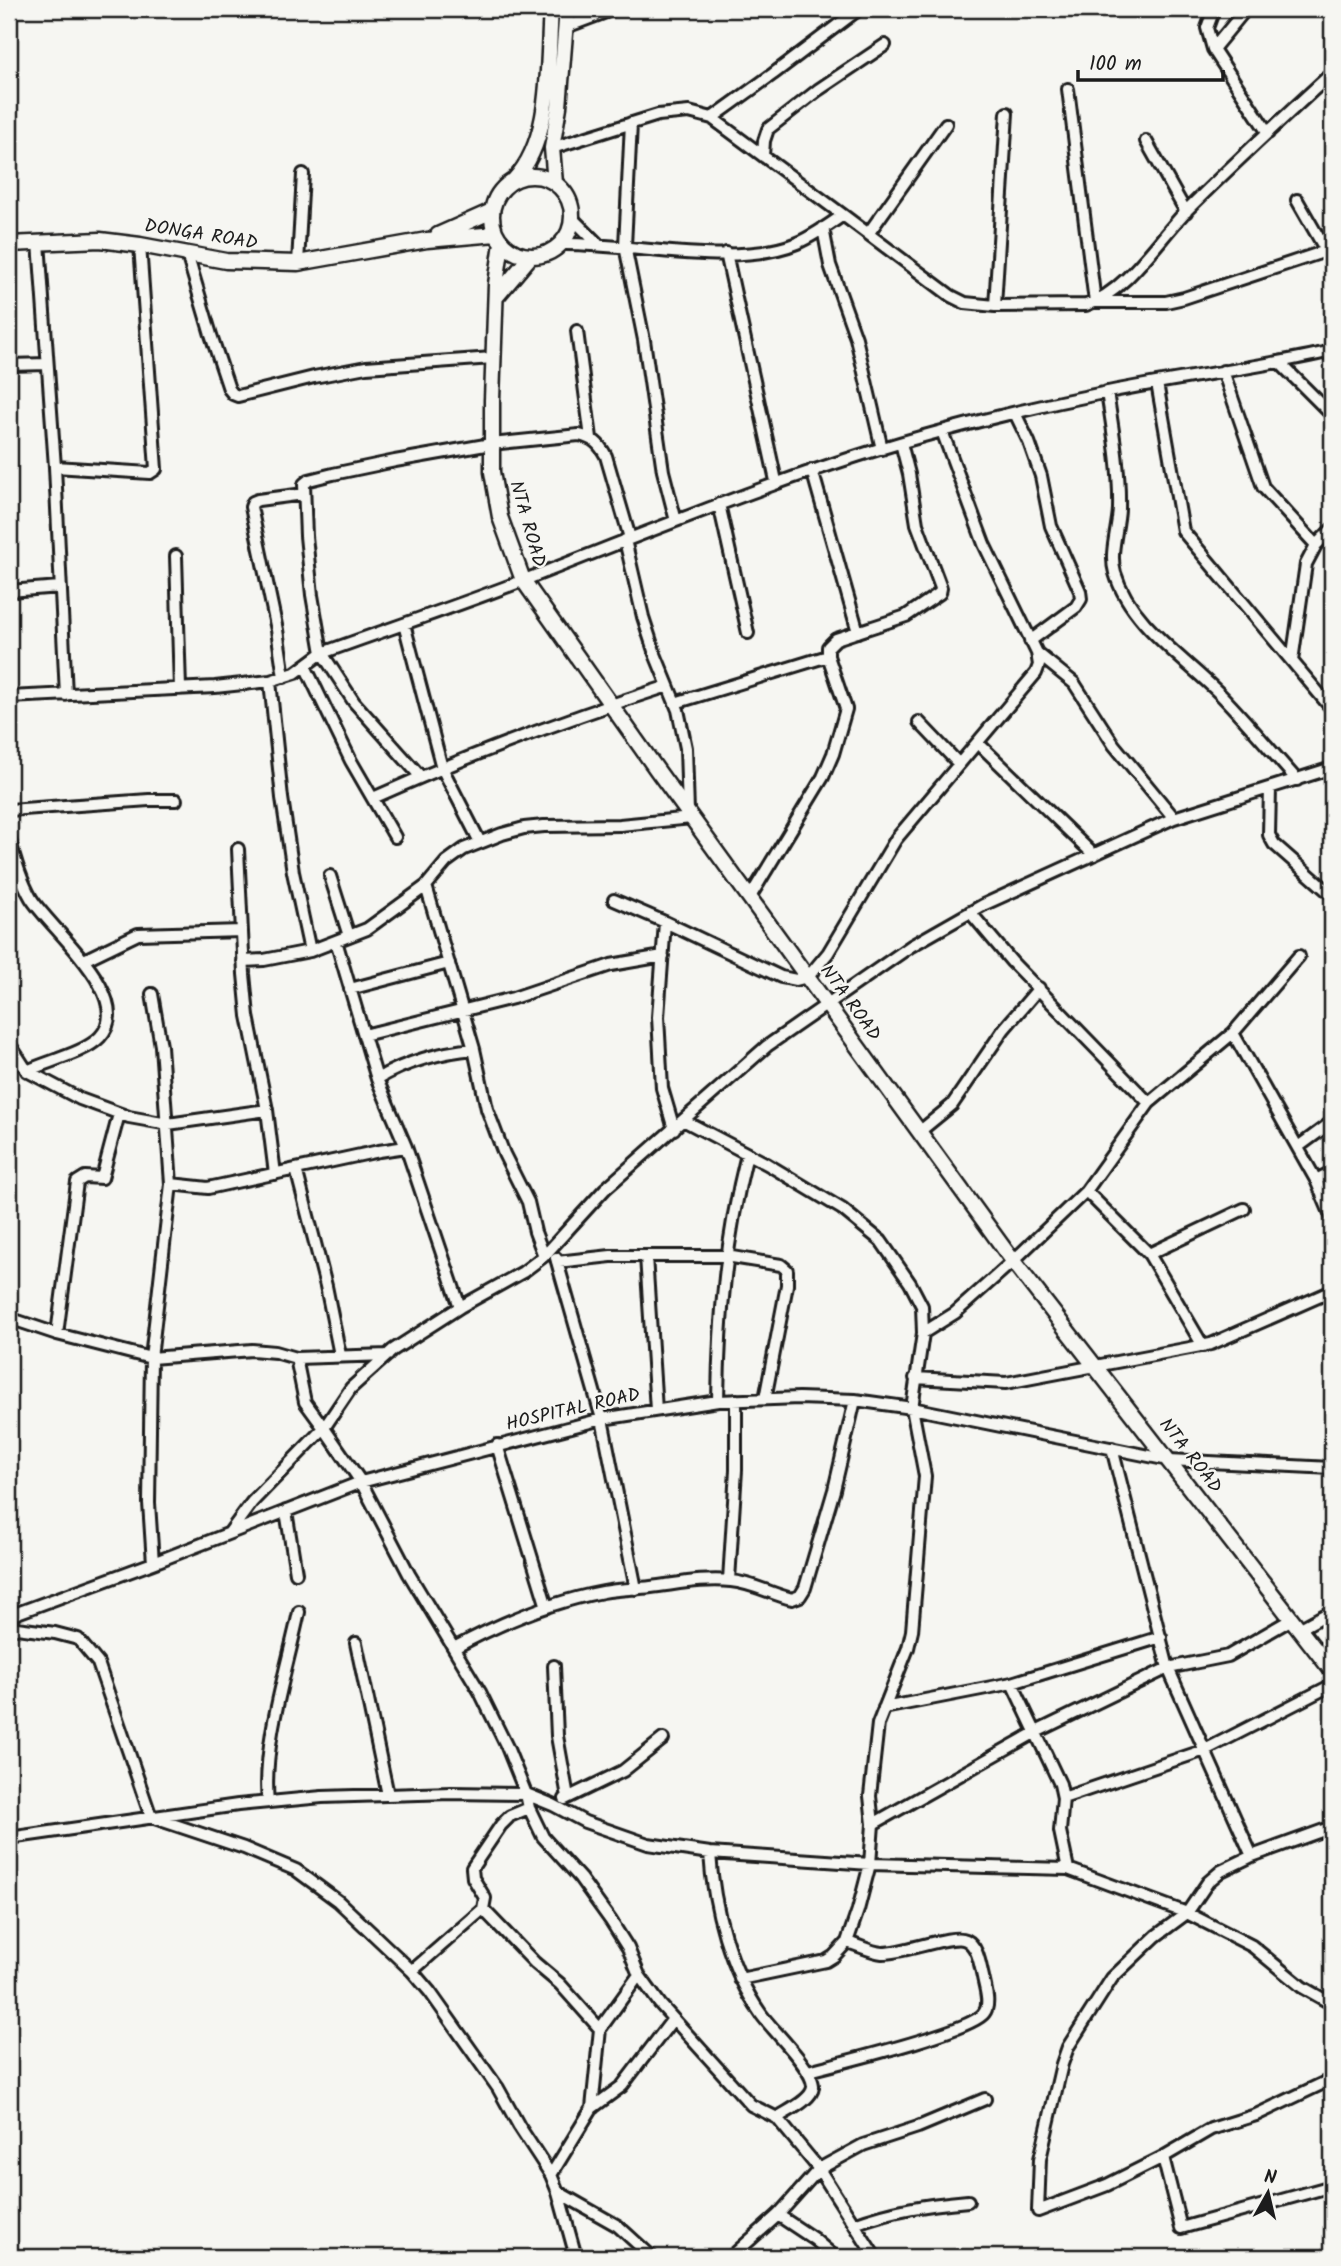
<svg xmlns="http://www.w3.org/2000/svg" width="1341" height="2266" font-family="Kalam,sans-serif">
  <rect width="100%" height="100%" fill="#f6f6f2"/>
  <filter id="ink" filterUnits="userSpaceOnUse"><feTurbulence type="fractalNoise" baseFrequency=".0143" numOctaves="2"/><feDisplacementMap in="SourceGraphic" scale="14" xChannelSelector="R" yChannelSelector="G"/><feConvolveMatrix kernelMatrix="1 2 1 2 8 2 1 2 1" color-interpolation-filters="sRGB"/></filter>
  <g filter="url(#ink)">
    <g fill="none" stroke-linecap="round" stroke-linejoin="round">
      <g stroke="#1c1c1c" stroke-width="16">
        <path id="minor" d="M1214,9L1207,28L1213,49L1268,133
          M1332,9V10
          M566,27L614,9
          M1213,49L1246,9
          M1068,89L1095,302H1166L1184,298L1332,249
          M712,118L773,74L859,9
          M631,123L625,246L644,340L663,471L676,521
          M1146,141L1186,212
          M552,148L658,115L689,112L712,118L843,215
          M763,156L764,141L768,129L818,90L885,45
          M1297,200L1332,261
          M573,219L597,243
          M823,228L830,265L856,338L882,449
          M868,234L946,124
          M39,242L55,467L66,695
          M563,244C632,243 734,269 797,243C813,236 829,225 843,215L951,296L965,303L995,306L1086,305C1126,292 1158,240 1187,210C1234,163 1283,118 1332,73
          M726,253L776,481
          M187,254L211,335L229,389L233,394L238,396L314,377L366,367L493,358
          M298,263L303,174
          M995,306L1007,113
          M577,331L591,438
          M1280,363L1332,415
          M9,365L47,364
          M1223,371L1263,487L1316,545
          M1157,383L1183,531L1332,709
          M1107,392C1113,431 1120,470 1119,509C1118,530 1109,553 1115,573C1130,624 1186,659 1222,696C1248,723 1272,752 1297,780
          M1015,413L1029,442L1041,476L1051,526L1080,591L1081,599L1076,607L1030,641
          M55,467L150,473L156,469L140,245
          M812,470L858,632
          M719,504L748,633
          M625,540L643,617L655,654L678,710L686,748L688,812
          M176,556L180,689
          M9,591L60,587
          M404,624L442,768L480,842
          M1037,653L1074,683L1114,745L1174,818
          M1292,661L1306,564L1316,545L1332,529
          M305,666L351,761L395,837
          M284,677L277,630L251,507L253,502L258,500L304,494
          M270,681L282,798L293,872L310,951L367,929L426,886L446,862L464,849L502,834L524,828L544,826L620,825L692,818
          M9,697L215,687L270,681L295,673L322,653C391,628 460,605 527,579C664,526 800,469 942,431C997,416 1052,403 1108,392C1182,377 1258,368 1332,351
          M675,703L828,656
          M919,722L959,764
          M978,743L1094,855
          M421,777L354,702L322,653L312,595L306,536L304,484L309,480L333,474L395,461L491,444L579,435C593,438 599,443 606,456L630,538
          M1270,788L1269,835L1274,844L1332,895
          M373,798C469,755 569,718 668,686
          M9,810L149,800H176
          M9,837C14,857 20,879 31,898C49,928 137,998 100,1037C85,1053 48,1061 27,1071
          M238,849L244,974L248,1016L267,1110L275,1174
          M330,876L349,936
          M426,886L474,1049L487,1109L504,1154L528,1202L535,1232L544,1256
          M750,897L823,777L833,754L846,709L828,656V647L836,639L906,616L940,593L941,588L917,524L909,474L901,443
          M614,900L665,922L781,977L796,980L808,977L828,953L896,839L1036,673L1039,665L1037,653L984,544L942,431
          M970,912L1012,962L1149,1103
          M665,922L658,1017L662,1088L674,1129
          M336,941L377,1079L406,1147L460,1307
          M84,960L138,934L242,931
          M243,961L264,960L310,951
          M350,989L449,963
          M152,994L161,1046L171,1184L151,1358L149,1503L153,1563
          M1233,1033L1316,1180L1332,1218
          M364,1035L513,998L611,965L663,956
          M9,1043L27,1071L80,1099L129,1117L168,1124L267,1110
          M377,1079C405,1062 441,1052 474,1049
          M683,1120L767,1164L842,1209L881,1241L910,1283L922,1306L923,1333L912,1408L925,1476L912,1631L908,1648L878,1724L870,1796L873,1824L870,1864L858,1910L847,1942L834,1956L826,1961L740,1979
          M919,1132L952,1105L1004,1029L1039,988
          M1298,1147L1332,1122
          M296,1169L326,1286L340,1355
          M1316,1180L1332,1172
          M171,1184L208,1188L379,1151L406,1147
          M1086,1191L1149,1254L1203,1346
          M1149,1254L1244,1209
          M646,1256L656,1410
          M556,1258L602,1419L636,1589
          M557,1262L611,1256H726L781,1265L787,1270V1285L765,1399
          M9,1318L57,1334L151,1358L252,1350L275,1352L296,1358L388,1355
          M923,1333L955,1313L1013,1261L1086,1191L1149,1103L1233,1033L1299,956
          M57,1334L77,1182L85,1177L102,1178L119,1114
          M915,1378L1006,1383L1211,1344L1332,1291
          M718,1401C719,1315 726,1238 747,1154
          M497,1445L547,1607
          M1112,1448L1168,1668L1252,1856
          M286,1511L296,1573
          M230,1532L252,1502L324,1428L305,1402L296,1358
          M729,1580L736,1470V1400
          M9,1616L153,1563L361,1482L602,1419L718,1401L799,1398L855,1400L912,1408L1169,1460L1332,1468
          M9,1627L55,1633L78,1639L98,1663L151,1817L244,1848L296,1870L338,1901L412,1971L430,1992L498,2088L519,2126L551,2175L558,2192L576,2257
          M1299,1629L1332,1611
          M356,1643L388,1795
          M454,1648C502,1622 550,1602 603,1592C619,1589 635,1589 651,1587C677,1584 704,1578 731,1581C753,1583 771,1594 792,1599L800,1596L805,1588L834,1490L855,1400
          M554,1666L557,1736L568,1797
          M1012,1683L1060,1784L1063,1798L1060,1831L1068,1869
          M884,1708L1012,1683L1161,1637
          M1063,1798L1205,1750L1332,1685
          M565,1799L623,1771L663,1739
          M268,1802C262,1745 287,1669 299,1612
          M873,1824L1036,1732L1168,1668L1228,1656L1292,1619
          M1332,1827L1252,1856L1221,1871L1208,1882L1187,1913L1156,1936L1112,1978L1068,2047L1062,2064L1040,2159L1038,2211L1107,2185L1163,2157L1211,2129L1256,2115L1332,2079
          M9,1838L238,1805L322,1797L451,1793L526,1794L553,1805L585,1822L648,1844L710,1853L870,1864L1068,1869L1187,1913L1252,1946L1302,1987L1332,2004
          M710,1853C713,1906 730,1970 761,2014C772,2030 814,2069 813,2087C812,2100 787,2111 777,2118
          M483,1909L535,1963L560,1984L600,2029
          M412,1971L483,1909L485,1898L473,1878L472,1868L501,1825L510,1816L529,1808
          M808,2071C835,2064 972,2031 984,2013C991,2004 985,1988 983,1977C980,1965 978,1946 966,1940C952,1933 903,1954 882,1953C871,1952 858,1945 847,1942
          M592,2108L600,2029L639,1975
          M1163,2157L1181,2228L1332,2186
          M551,2175L592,2108L622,2086L673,2019
          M558,2192L618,2226L652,2257
          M778,2215L814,2239L835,2257
          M854,2224C895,2209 926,2205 968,2201
          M731,2257L778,2215L819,2169L863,2145L918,2127L985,2099
          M875,2257L819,2169L777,2118L751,2105L660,2004L639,1975L628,1948L611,1921L580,1878L543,1837L529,1808L526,1794L507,1747L480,1692L409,1574L361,1482L324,1428L351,1388L393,1350L460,1307L523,1272L544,1256L605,1189L767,1046L911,946L983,905L1174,818L1332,768"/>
      </g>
      <g stroke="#1c1c1c" stroke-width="19">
        <path id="tertiary" d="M492 216a40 40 0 1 1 80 0a40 40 0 1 1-80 0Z
          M514,180C553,139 547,63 551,9
          M555,183L552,148L559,107L567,9
          M438,235L492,211
          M502,243L496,284L492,400V472L500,517L523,580L657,770L1013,1261L1332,1671
          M9,244L100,240L140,245L226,261L298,263L427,240L496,234
          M497,296L530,257"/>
      </g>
      <use href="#minor" stroke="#f6f6f2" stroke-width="10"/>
      <use href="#tertiary" stroke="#f6f6f2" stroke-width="14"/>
    </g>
  </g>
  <g text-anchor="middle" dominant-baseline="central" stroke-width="5" stroke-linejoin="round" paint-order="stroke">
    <g font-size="19" fill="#1c1c1c" stroke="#f6f6f2">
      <text transform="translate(201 235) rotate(9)">DONGA ROAD</text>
      <text transform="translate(527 524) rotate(74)">NTA ROAD</text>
      <text transform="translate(850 1003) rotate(54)">NTA ROAD</text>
      <text transform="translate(573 1410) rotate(-13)">HOSPITAL ROAD</text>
      <text transform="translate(1190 1456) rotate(52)">NTA ROAD</text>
    </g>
  </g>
  <rect width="1341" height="2266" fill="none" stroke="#f6f6f2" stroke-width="35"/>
  <rect x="18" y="18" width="1306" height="2231" fill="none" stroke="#1c1c1c" stroke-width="2.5" filter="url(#ink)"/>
  <g transform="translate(1268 2193) rotate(8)" stroke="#f6f6f2" stroke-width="5" paint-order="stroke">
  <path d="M0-5L12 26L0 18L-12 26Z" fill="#1c1c1c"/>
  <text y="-10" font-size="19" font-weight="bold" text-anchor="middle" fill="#1c1c1c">N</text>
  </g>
  <path d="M1078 70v10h145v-10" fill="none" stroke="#1c1c1c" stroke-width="3.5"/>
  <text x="1089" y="70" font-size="21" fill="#1c1c1c" stroke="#f6f6f2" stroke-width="5" paint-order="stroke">100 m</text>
</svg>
